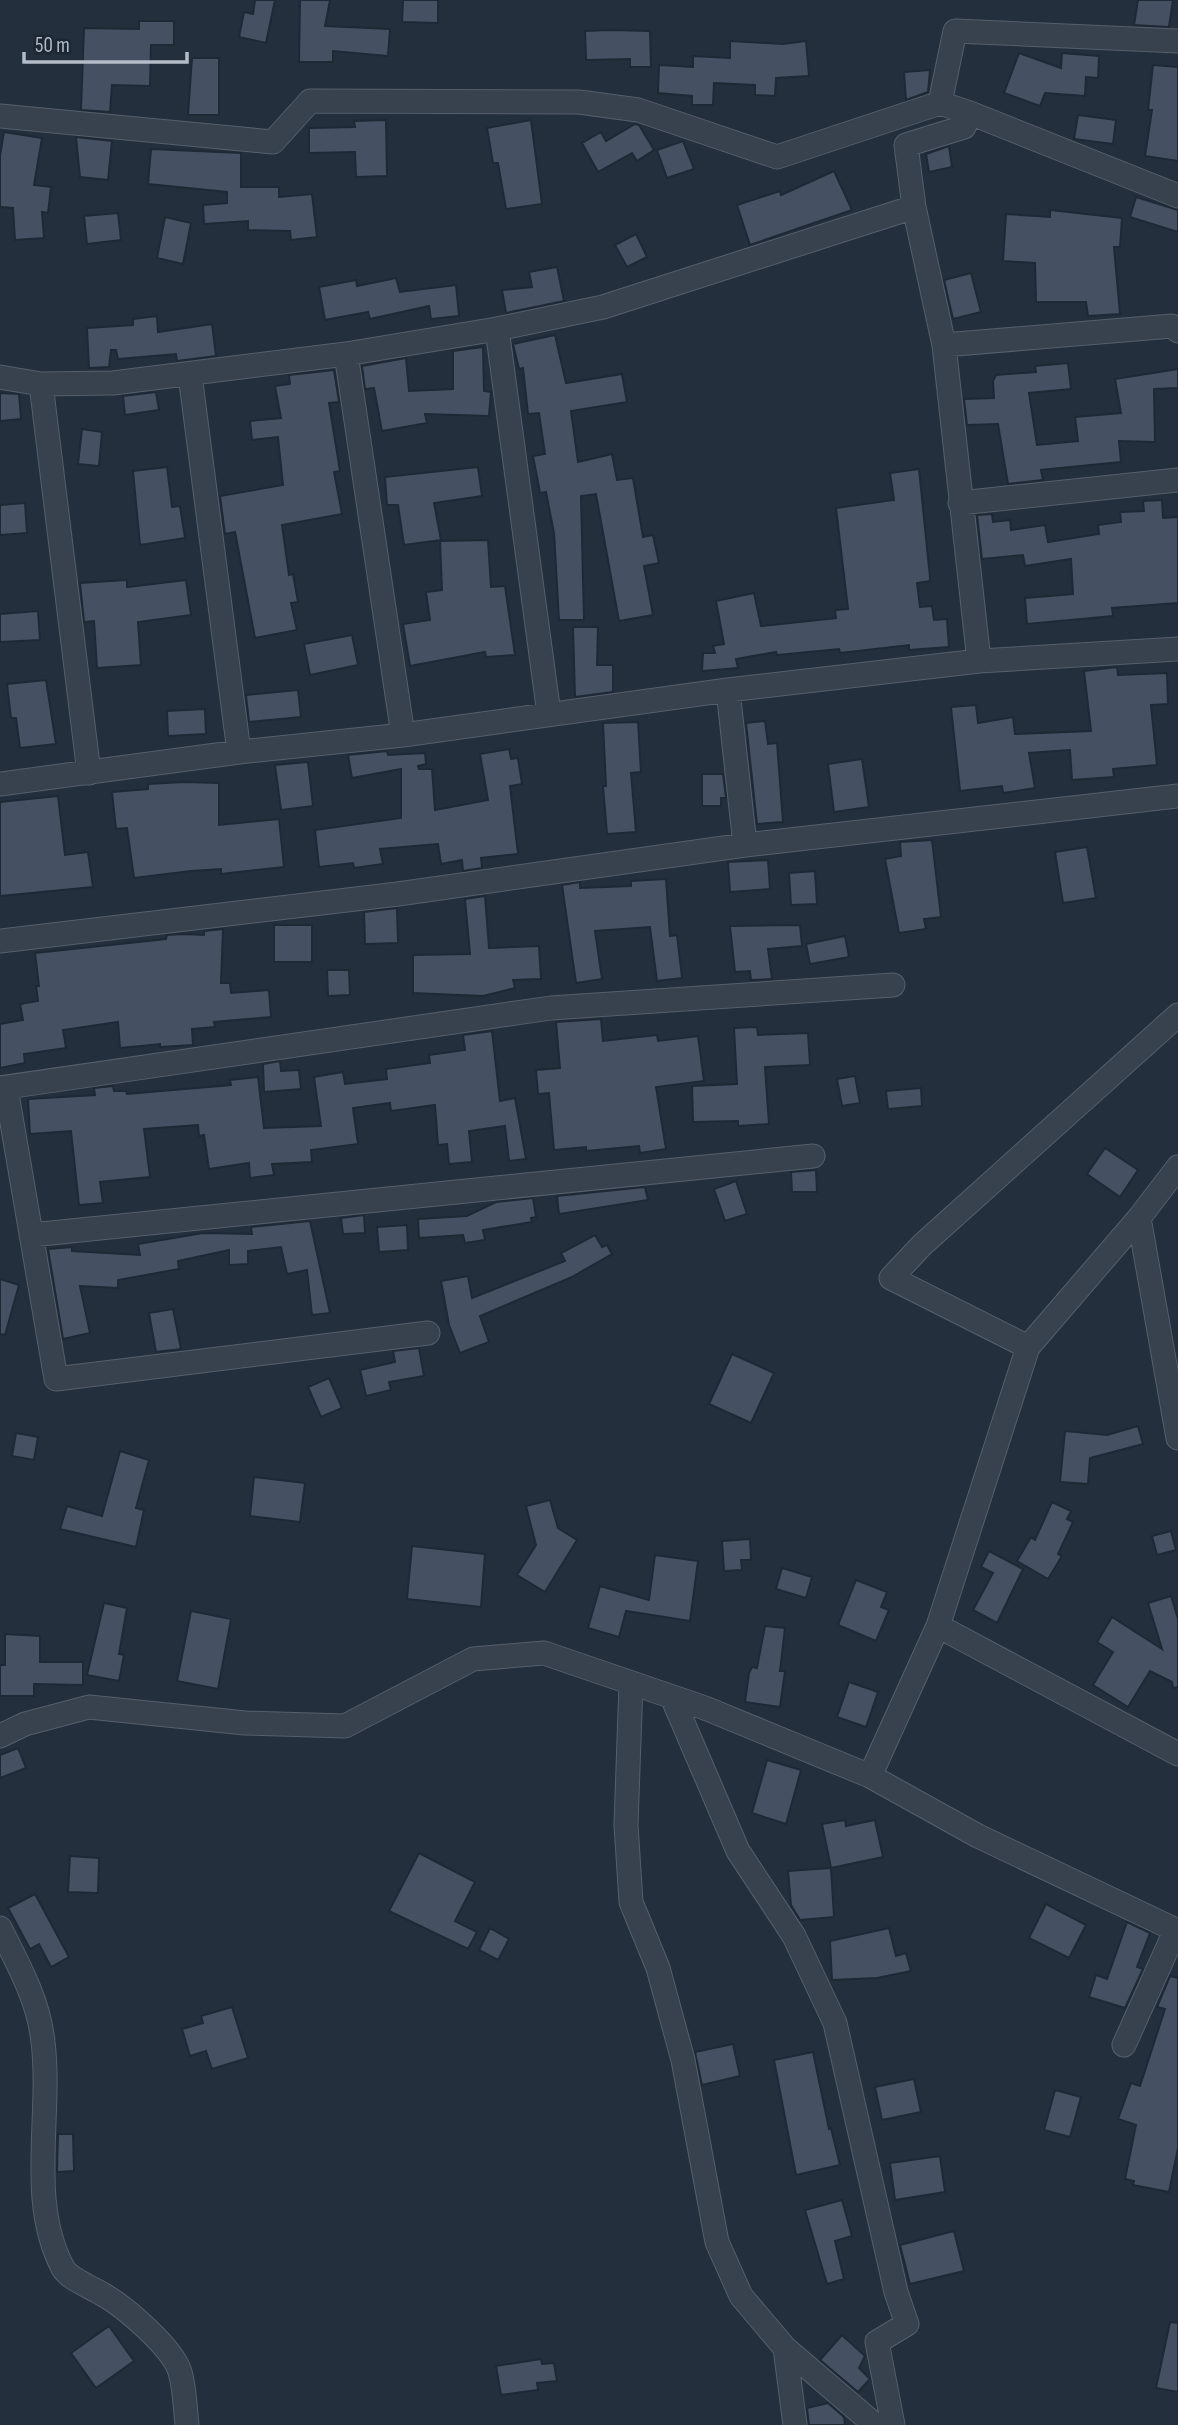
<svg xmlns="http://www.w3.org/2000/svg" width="1178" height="2425" font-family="'Sofia Sans Condensed',sans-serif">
  <rect width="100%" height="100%" fill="#242f3e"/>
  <path fill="#455162" stroke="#1f2835" stroke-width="2" d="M255,0H275L266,43L239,37L244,12L253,14Z
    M300,0H330L325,26L390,29L388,56L333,51V62H299Z
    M403,0H438V23L402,22Z
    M1138,0H1173L1169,27L1134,25Z
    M139,21H174V45H151L150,86L112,85L110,112L81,110L84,28L139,29Z
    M610,30L650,31L651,67H630V59L586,60L585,31Z
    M730,41L783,44L806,41L809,76L776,78L775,96L755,95V85L714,83L713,105H692V96L658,93L659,65L693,67V56L730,58Z
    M1019,53L1061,68L1062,53L1099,56L1098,78L1086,77L1085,96L1045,93L1040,106L1004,93Z
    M192,58H219V115H188Z
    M1153,65L1178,67V161L1145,156L1152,110H1148Z
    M930,70L928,92L906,100L904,72Z
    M1078,115L1116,120L1113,144L1074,139Z
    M386,120L387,176L356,177L355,152L309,153V128L355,127L354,121Z
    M531,120L542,204L506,209L498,163H493L487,128Z
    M635,124L639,125L654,150L637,161L632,153L598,172L582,143L601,132L606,141Z
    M4,132L42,138L34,185L51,187L48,213L42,212L44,238L15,240L13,208L0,207V156Z
    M76,137L112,141L108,180L80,177Z
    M683,141L694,169L667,178L657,150Z
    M949,146L952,167L929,172L926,154Z
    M151,149L241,153V187H279V197L312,194L317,237L291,240L290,231L248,230V221L204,224L203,205L227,203V192L148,184Z
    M834,171L852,210L750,245L737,205L780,191L781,195Z
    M1136,197L1178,210V232L1130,217Z
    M1050,210L1122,218L1120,247H1114L1120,314L1088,316L1086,302H1036L1035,263L1003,261L1006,214L1050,217Z
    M118,213L121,240L87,244L84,216Z
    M165,217L191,223L183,264L157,258Z
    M636,234L647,257L627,267L615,245Z
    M557,267L564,301L506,313L502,290L532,287L529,272Z
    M971,273L981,312L953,319L944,280Z
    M396,278L400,292L456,285L459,316L431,319L429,306L370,319L368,312L325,320L319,287L356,280L357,286Z
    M157,316L158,332L212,324L216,356L177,361L176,354L118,359L116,350H111L109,367L89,368L87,328L133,325V319Z
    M555,335L566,383L622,374L627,402L571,411L578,462L612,454L617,480L633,478L643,537L653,535L659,563L644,566L653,615L619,621L596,494L581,496L584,620H559L554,533L546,492L540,493L533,456L545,454L539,413L528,414L523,368L519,369L513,344Z
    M483,347L484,391L491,392L489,416L425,414L427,423L382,431L374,388L365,389L362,366L406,358L409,391L453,389V351Z
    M1068,363L1071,389L1029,393L1037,445L1078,441L1075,417L1121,413L1115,379L1178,369V388L1154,389L1155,442L1119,441L1121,462L1041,470L1043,480L1008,484L998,424L967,425L964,399L994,398L993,381L996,375L1036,372L1035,366Z
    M334,370L339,402L329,403L340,471L334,472L342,514L282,525L289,575L293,574L298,602L291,603L297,630L255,638L235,532L225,534L220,496L283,485L278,437L252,440L250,421L281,418L275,386L290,384L289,375Z
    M156,392L159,410L125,415L123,396Z
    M0,393L19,394L21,419L0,421Z
    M82,429L102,432L99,466L78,464Z
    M167,467L172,507L180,506L185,538L140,545L133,471Z
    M478,467L482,496L434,503L441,540L404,545L398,505H387L385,477Z
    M919,469L930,577V581L917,583L920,607L932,606L934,620L947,619L949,647L909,650V645L840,653L839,649L777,655L776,652L736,659L738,668L702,671L703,653H715L713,646L724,644L716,601L754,593L761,626L836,618L835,610L848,609L836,508L894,500L890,473Z
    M1162,500L1163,518L1178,517V603L1112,608L1113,616L1027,624L1025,598L1073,594L1071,559L1025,566L1023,555L982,559L977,515L992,514L993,522L1010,520L1011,530L1045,525L1048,542L1099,534L1098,525L1121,522L1120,512L1144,511L1143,501Z
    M25,503L27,533L0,535V505Z
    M488,540L491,587L505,586L515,655L486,657L485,652L410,666L403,624L430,620L426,592L442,590L440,541Z
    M127,580V587L186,580L191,615L138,622L141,665L97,668L94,621L84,622L80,583Z
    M38,611L40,640L0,642V614Z
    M573,627H598L597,665H613V692L575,697Z
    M352,635L358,665L310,675L304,644Z
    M1117,667L1118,675L1167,673L1168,704L1151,705L1157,765L1113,769L1114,777L1072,780L1070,750L1029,753L1035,788L1003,793L1002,786L960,791L951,707L976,705L978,723L1013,717L1015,734L1091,731L1084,671Z
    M46,680L56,744L20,748L16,718H11L7,684Z
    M298,690L301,717L249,722L246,695Z
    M205,709L206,734L168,736L167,711Z
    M765,721L768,744L777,743L783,822L757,824L746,723Z
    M638,722L641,772L631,773L636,832L607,834L603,786H606L603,723Z
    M509,749L511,759L518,758L522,784L510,786L518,854L481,858L482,868L463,871L462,860L441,864L438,844L380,849L383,864L354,868L353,863L319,867L315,830L401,818V769L352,778L348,755L387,751L388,755L425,753L426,764L418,766L419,769H432L435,810L488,800L480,754Z
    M862,759L869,807L834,812L828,764Z
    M308,762L313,806L281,810L275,765Z
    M702,774H723L726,798H721V806H702Z
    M184,782L219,783V825L279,819L284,867L221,874V869L191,871L134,878L127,828L116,829L112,792L148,789V784Z
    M58,796L65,855L88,852L93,887L0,896V802Z
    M932,840L941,917L924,919L926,929L899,933L885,859L901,856L900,842Z
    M1087,847L1096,898L1063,903L1055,852Z
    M768,860L770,889L730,892L728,862Z
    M815,871L817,904L791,905L789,873Z
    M666,879L670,936L677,935L682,978L657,981L650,927L595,931L602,979L576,983L562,885L580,882V888L631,886V881Z
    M485,896L489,948L539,946L541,979L513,980L515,988L483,996L413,993V955L470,954L465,899Z
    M397,908L398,943L365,944L364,912Z
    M274,925H312V962H274Z
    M800,925L802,946L768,949L772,979L751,980L750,971L735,972L730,926Z
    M223,929L221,983H230L231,993L269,990L271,1017L214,1022L215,1027L192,1029L193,1045L160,1047V1044L120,1048L118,1022L63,1030L66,1048L24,1054L25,1063L0,1068V1024L23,1020L20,1004L38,1001L36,986H39L35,953L166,939L167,935L183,934L204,935V931Z
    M845,936L849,957L810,964L806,944Z
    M327,970H349L350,995L328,996Z
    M601,1019L603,1041L657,1035L658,1041L698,1036L704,1081L656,1087L666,1149L640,1153L639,1146L586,1151V1147L554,1150L549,1093L538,1094L536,1070L560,1068L556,1022Z
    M757,1027L758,1035L808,1033L810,1065L765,1067L769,1124L738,1126V1121L693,1122L692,1086L737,1084L734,1028Z
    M492,1031L500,1101L515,1098L526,1159L509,1161L505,1126L469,1131L472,1162L449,1164L447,1144L438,1145L435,1105L391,1111L390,1103L353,1108L358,1144L311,1150L312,1162L272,1164L274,1175L250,1178L249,1163L209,1169L204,1135L199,1136L198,1125L144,1129L150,1177L100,1182L103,1203L79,1205L71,1131L30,1134L28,1099L95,1095L94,1088L113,1086L114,1091H126L127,1094L231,1085L230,1080L258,1077L264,1128L321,1126L314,1077L343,1072L345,1084L387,1079L386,1069L430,1063L429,1055L465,1050L463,1035Z
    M280,1061L281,1071L299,1070L301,1089L264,1092L263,1064Z
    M855,1076L860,1103L842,1106L837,1079Z
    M921,1088L922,1106L888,1109L886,1091Z
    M1105,1148L1138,1170L1120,1197L1087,1174Z
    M816,1170L817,1192H792L791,1172Z
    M736,1181L747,1214L725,1221L714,1189Z
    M645,1187L648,1200L559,1214L557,1196Z
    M533,1198L536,1217L531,1218L532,1222L483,1230L485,1240L465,1243L463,1235L419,1238L418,1219L467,1216L496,1202Z
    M364,1215L365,1233L343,1234L341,1218Z
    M310,1221L330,1313L312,1315L307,1270L287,1274L281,1247L248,1251V1264L229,1265V1250L178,1261L179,1269L118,1280V1288L80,1286L90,1333L63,1339L48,1249L72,1247V1251L140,1255L138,1244L203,1233L252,1234L251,1227Z
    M407,1225L408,1250L379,1252L377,1227Z
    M595,1235L602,1247L607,1245L612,1254L572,1277L480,1316L489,1342L460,1353L449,1325L441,1281L468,1276L472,1298L565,1261L561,1253Z
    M0,1279L19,1285L5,1335L0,1334Z
    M173,1309L181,1349L156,1352L149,1313Z
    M419,1348L424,1376L389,1382L391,1390L366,1396L360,1370L395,1362L393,1351Z
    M732,1354L774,1373L751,1423L709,1404Z
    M329,1378L342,1408L321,1417L308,1387Z
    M1138,1426L1143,1444L1090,1458L1088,1484L1060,1482L1065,1431L1107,1435Z
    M16,1433L38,1437L34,1460L12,1456Z
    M120,1451L149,1460L136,1508L144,1510L136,1547L60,1529L67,1506L102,1516Z
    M254,1477L305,1483L300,1522L250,1516Z
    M550,1500L558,1528L577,1540L545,1592L517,1575L536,1545L526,1506Z
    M1052,1502L1071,1511L1067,1519L1073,1522L1058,1554L1062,1556L1048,1579L1017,1561L1031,1537L1035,1540Z
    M1171,1531L1176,1550L1157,1555L1152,1536Z
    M750,1539L751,1560H741L742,1570L724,1571L722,1541Z
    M412,1546L485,1554L481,1607L407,1599Z
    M989,1551L1023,1569L997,1623L973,1610L993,1573L981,1567Z
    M655,1555L698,1561L690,1621L626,1611L619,1637L588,1628L600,1586L649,1600Z
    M782,1568L812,1577L806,1598L776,1589Z
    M856,1580L887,1592L881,1607L889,1610L876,1641L838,1625Z
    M1171,1596L1178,1619V1687L1173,1688L1172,1682L1150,1671L1128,1707L1093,1685L1113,1652L1097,1642L1112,1617L1162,1649L1148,1603Z
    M104,1603L127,1608L119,1654L124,1655L119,1681L87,1675Z
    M191,1611L231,1619L218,1689L177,1681Z
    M765,1626L785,1628L780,1671H785L780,1707L745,1702L749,1673L752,1667L757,1668Z
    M5,1634L40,1636V1662H83V1685L34,1684V1696H0V1665H5Z
    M849,1682L878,1692L866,1727L837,1717Z
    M18,1748L26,1768L0,1778V1755Z
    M767,1760L801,1770L786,1824L752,1813Z
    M845,1820L846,1826L875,1820L883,1857L831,1868L822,1824Z
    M419,1853L475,1882L455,1921L477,1932L468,1949L389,1911Z
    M70,1856L99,1858L98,1893L68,1892Z
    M831,1868L834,1917L800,1920L791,1905L788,1871Z
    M35,1894L69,1957L51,1967L39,1944L30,1949L8,1908Z
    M1046,1904L1086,1925L1069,1958L1029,1938Z
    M1127,1922L1150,1933L1137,1967L1143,1969L1125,2008L1089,1997L1096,1975L1107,1979Z
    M490,1928L509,1939L498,1960L479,1950Z
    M889,1928L896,1956L906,1953L911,1971L877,1978L832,1980L830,1941Z
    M1170,1976L1178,1978V2148L1169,2192L1133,2185L1134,2181L1125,2179L1136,2125L1118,2119L1131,2083L1140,2086L1165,2009L1157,2007Z
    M232,2007L248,2058L212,2069L206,2051L190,2056L182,2029L203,2023L201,2016Z
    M733,2044L740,2076L702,2085L695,2052Z
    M813,2052L829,2129L831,2128L840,2165L796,2175L774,2060Z
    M914,2079L921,2112L882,2120L875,2087Z
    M1055,2090L1081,2097L1070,2137L1044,2130Z
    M58,2134H73L74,2171L57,2172Z
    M940,2156L945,2192L895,2200L890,2163Z
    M842,2200L852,2236L835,2241L844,2279L827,2284L805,2210Z
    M954,2231L964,2271L910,2284L900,2245Z
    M1170,2322L1178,2323V2392L1156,2388Z
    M109,2326L134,2361L96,2388L71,2353Z
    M842,2335L865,2356L859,2368L870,2379L858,2392L820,2360Z
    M541,2359L542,2364L554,2363L557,2381L537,2383L538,2390L501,2395L496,2366Z
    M828,2403L844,2417L845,2425H809L807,2408Z"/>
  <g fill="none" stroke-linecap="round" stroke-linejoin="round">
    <g stroke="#565f6c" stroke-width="25">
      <path id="minor" d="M970,113L1178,196
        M0,116L273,142L310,101L579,102L638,110L777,157L940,103
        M497,329L549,714
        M944,345L1172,326L1178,331
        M346,354L403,735
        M190,375L239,752
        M0,377L41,384L113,383L346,354L497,329L603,307L914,207
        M41,384L89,773
        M960,503L1178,480
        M979,661L944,345L914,207L906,145L964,127L970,113L940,103L955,31L1178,41
        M728,690L745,845
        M0,784L239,752L403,735L728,690L979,661L1178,649
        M0,941L398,894L745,845L1178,796
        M0,1088L551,1008L893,985
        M6,1088L56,1379L428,1333
        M1178,1167L1139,1218L1028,1347L938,1626L1178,1754
        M1139,1218L1178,1438
        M31,1235L813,1156
        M1028,1347L891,1278L922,1245L1178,1015
        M631,1683L626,1825L631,1902L658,1968L683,2060L717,2242L741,2296L785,2348L875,2425
        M672,1697L738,1851L794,1936L835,2023L896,2292L907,2324L877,2342L893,2425
        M0,1736L25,1724L89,1707L245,1723L345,1726L473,1659L544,1653L705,1708L870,1776L978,1836L1178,1931
        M870,1776L938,1626
        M0,1928C18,1964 39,2001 43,2042C52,2115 27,2201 63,2268C69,2279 91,2287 102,2294C124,2306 173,2348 180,2372C185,2389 185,2408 187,2425
        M1124,2045L1176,1929
        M785,2348L795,2425"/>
    </g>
    <use href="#minor" stroke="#38414e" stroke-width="23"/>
  </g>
  <path d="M24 52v10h163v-10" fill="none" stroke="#b4bcc9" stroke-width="3.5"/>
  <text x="35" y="52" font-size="21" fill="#b4bcc9" stroke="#1d2633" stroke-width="5" paint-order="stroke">50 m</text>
</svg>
